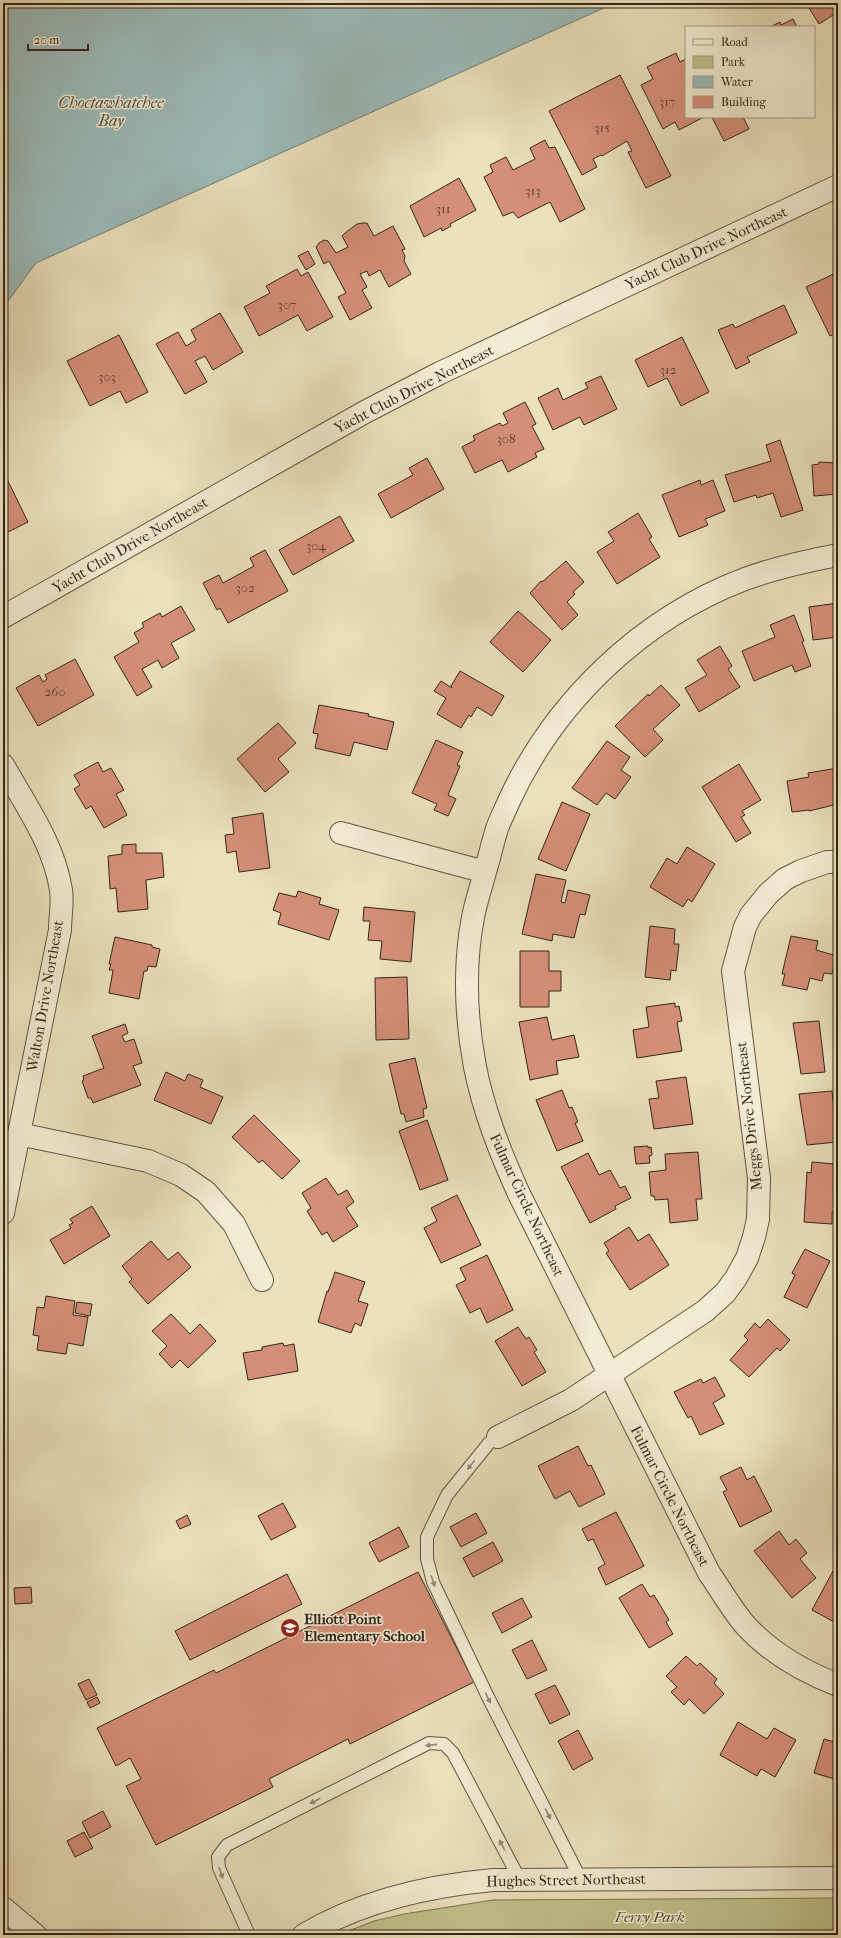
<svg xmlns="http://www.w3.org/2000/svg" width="841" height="1938" font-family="'IM FELL French Canon',serif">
  <rect width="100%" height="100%" fill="#ebe1bc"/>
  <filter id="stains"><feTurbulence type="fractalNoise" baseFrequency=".005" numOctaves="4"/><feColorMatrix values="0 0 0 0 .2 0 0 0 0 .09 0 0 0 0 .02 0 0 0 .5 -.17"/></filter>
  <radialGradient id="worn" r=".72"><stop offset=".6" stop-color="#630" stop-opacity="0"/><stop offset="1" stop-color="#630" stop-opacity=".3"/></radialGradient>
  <path fill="#c0c08b" stroke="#7a7352" d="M838,1898V1935H338L374,1921L404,1914L493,1900Z"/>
  <path fill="#9cbbba" stroke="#727f7a" d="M3,3H615L36,263L3,308Z"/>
  <path fill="#d58f78" stroke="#33261a" d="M806,3H838V12L819,24Z
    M793,19L797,27H770L780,22L781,25Z
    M676,53L680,62L686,59V117H704L679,130L675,122L663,129L641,85L653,79L647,67Z
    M620,75L671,176L646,188L628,152L632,151L627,141L602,156L601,155L593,159L597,167L582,175L549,111Z
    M712,117H743L749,129L724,141Z
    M545,140L549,148L555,147L585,209L560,222L550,202L518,218L513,212L503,216L484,177L493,172L490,165L506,157L513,170L535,159L530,148Z
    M459,178L476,210L450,224L451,226L442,231L441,228L424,237L410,206Z
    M363,223H367L374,236L393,226L405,249L402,250L405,256L404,261L411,274L389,287L380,270L369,276L367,271L360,274L367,287L362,290L372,308L350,320L338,297L346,293L329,261L324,264L316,247L319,243L324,240L328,241L336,253L348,247L342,236L345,233L357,224Z
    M308,251L315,264L306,270L298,256Z
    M297,269L301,276L308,272L333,317L307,331L298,315L259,336L244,307L270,293L266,286Z
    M838,272V332L830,336L806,287Z
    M784,305L797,333L747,357L750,362L736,369L718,330L733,324L735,328Z
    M220,313L243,352L213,370L205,356L195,361L207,382L185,394L156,344L178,332L186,346L196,340L191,330Z
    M119,335L148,392L126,403L120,391L90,406L67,361Z
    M682,337L709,392L681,406L667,378L648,387L635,360Z
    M601,376L617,409L584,425L580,417L553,430L538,398L558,388L563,400L588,388L585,383Z
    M525,402L536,424L532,426L544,449L535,453L537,457L508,472L502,460L475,473L462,447L475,440L473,436L500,423L502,426L508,423L503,413Z
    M780,440L803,510L781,517L773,493L757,498L756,495L734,502L725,475L771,461L766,445Z
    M427,458L444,489L391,518L378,494L413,475L409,468Z
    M819,462L838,463V494L814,496L812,465L819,464Z
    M3,471L28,522L4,534L3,532Z
    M700,480L701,485L713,480L725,511L705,519L708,525L679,537L662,495Z
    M638,513L652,537L649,539L660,557L617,584L597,552L614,541L608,532Z
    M340,516L354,541L293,575L279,550Z
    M265,550L288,591L228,623L220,608L217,610L203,583L219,575L223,583L254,566L250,558Z
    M566,561L584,582L573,592L575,594L567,602L578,615L562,630L530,593L541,581L542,582Z
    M838,603V637L813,640L809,607Z
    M181,606L195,630L171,643L179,658L162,668L158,660L142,669L152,687L137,696L114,657L139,642L134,633L144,627L142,623L160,613L162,617Z
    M518,611L551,640L523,672L490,642Z
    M794,615L804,641L802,642L811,666L795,672L792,665L754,681L742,651L775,637L770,625Z
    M720,646L732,666L728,669L740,687L699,712L685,688L707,675L697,660Z
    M75,659L94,695L38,726L16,688L39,675L43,682L47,679L45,675Z
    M460,671L504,696L492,716L477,707L471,717L469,715L461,728L437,714L446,698L434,691L441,681L452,688L451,686Z
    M661,685L680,705L653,729L663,740L645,757L615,726L648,694L649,696Z
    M319,705L369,714L368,716L394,722L387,750L354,742L350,756L315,748L318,734L313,733Z
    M278,723L296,743L278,759L289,772L265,792L237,759Z
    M436,740L463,752L457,765L460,766L448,795L456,799L448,816L434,810L437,804L412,793Z
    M607,741L630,757L621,770L631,777L615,799L606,793L597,805L572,788Z
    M98,762L103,772L111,768L124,790L116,794L127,815L104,828L91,806L86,809L74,789L80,785L74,775Z
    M739,764L761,800L742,811L745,815L741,817L751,833L736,842L702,787Z
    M838,768V804L809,811V810L792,812L787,781L809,777L808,773Z
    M562,802L590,814L566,871L538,859Z
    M263,813L270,868L239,872L236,851L227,853L225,835L234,834L232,818Z
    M136,844V853H162L164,877L146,880L148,909L118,912L116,888L110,889L108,856L122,854V845Z
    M687,847L715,864L692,902L688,899L683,907L650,887L667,858L677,864Z
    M536,874L566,880L561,902L565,903L568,890L590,895L585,915L580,914L574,938L553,934L552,941L522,934Z
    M298,891L321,898L319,904L339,910L329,940L278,924L281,913L273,910L279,893L296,897Z
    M364,907L415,912L411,962L380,959L382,941L368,940L370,921H363Z
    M835,912H838V938H835Z
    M650,926L675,929L674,944H679L676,971L671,970L670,980L645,977Z
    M791,936L818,941L816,950L837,956L832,974L824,973L822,981L810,978L807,990L782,985L785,974H782Z
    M115,937L152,945V947L160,949L156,967L148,966L147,971H144L139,999L109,993L113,970H109L111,964H109Z
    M520,951H549V971H561V991H549V1007H520Z
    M407,977L409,1039L376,1040L375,978Z
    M675,1003V1007L679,1006L682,1021L677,1022L682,1051L637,1058L633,1030L649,1027L646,1007Z
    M547,1017L552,1040L574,1035L579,1057L556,1061L558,1074L530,1080L519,1022Z
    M819,1021L825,1072L801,1074L793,1023Z
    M125,1024L128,1033L122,1036L125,1042L134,1039L142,1063L133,1066L141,1085L93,1103L91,1098H88L82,1081L84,1080L83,1076L104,1068L92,1036Z
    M415,1058L427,1108L423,1109L424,1117L406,1122L404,1114H401L389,1064Z
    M166,1072L185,1081L188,1074L203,1080L200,1087L223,1097L211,1124L154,1100Z
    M686,1077L693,1124L654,1129L649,1099L659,1098L656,1081Z
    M834,1088H838V1096H835Z
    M562,1090L569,1108L572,1107L578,1122L575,1123L583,1141L557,1151L536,1100Z
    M832,1091L837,1142L807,1145L799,1094Z
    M254,1115L300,1161L282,1179L262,1160L259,1163L232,1137Z
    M427,1120L448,1180L420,1190L399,1131Z
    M648,1146V1148L651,1147L652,1155L649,1156L650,1163L636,1164L634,1147Z
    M698,1152L702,1199H696L698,1220L670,1223L668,1199L655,1200L654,1196H651L649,1172L666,1170L665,1154Z
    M588,1153L599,1175L610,1170L620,1188L625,1186L631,1198L615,1206L616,1209L590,1223L561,1167Z
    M812,1162L835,1164L834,1177H838V1213L832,1212V1224L804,1222L807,1172L811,1173Z
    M326,1178L338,1195L347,1190L354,1202L346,1208L358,1226L333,1242L327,1232L322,1235L307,1211L311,1208L302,1193Z
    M457,1195L481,1245L441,1263L424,1228L437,1221L431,1208Z
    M92,1206L110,1236L64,1264L50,1240L71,1228L69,1225L73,1223L70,1219Z
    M629,1227L638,1241L649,1234L669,1265L630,1290L606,1253L609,1251L604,1243Z
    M151,1241L168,1260L178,1252L191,1267L148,1304L129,1282L132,1279L122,1266Z
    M805,1249L830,1261L807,1308L784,1297L795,1275L792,1273Z
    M487,1255L513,1310L487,1323L480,1308L470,1313L456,1285L466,1280L460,1268Z
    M335,1272L365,1282L358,1301L368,1304L361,1326L355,1323L351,1333L318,1322L327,1291L328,1292Z
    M46,1296L75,1301L73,1315L88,1317L83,1346L68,1343L66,1354L37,1350L39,1336L33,1335L37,1307L44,1308Z
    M77,1302L92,1304L90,1316L75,1313Z
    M171,1314L190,1334L200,1324L216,1341L188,1368L180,1360L172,1368L159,1354L167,1346L152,1331Z
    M768,1319L790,1340L780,1351L777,1348L749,1377L730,1360L748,1340L744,1336L755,1323L760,1328Z
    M518,1327L526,1339L529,1337L537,1350L534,1352L546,1372L522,1386L495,1341Z
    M283,1343L284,1346L294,1344L298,1371L248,1380L243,1353L262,1350V1347Z
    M715,1377L725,1396L713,1403L724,1424L700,1435L691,1416L688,1418L674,1392L701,1379L703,1383Z
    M578,1446L588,1466L591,1465L605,1494L579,1507L570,1491L555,1499L538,1466Z
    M741,1467L747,1480L754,1476L772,1511L740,1527L723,1492L727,1490L720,1477Z
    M283,1503L296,1527L271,1540L258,1516Z
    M616,1512L644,1566L606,1585L598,1568L605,1564L593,1539L588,1541L582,1529Z
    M476,1513L487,1533L461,1547L450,1527Z
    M187,1515L191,1524L180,1529L176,1521Z
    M399,1527L409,1547L379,1562L369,1543Z
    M779,1531L789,1545L796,1539L807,1553L800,1559L816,1578L792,1598L754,1551Z
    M493,1542L503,1561L473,1577L463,1558Z
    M838,1570V1624L812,1610L833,1571L836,1573Z
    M418,1572L474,1682L350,1744L348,1739L269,1779L273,1787L156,1845L126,1786L141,1779L130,1758L116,1766L97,1728L214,1670L216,1673Z
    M287,1574L302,1604L190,1660L175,1631Z
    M642,1584L650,1597L654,1595L669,1620L666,1622L673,1634L649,1648L619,1598Z
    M31,1587L32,1603L15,1604L14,1588Z
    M522,1598L532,1617L502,1633L492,1613Z
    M532,1640L547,1670L527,1679L512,1650Z
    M686,1656L697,1666L700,1663L717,1679L714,1683L724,1694L704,1714L689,1699L684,1705L671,1692L677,1687L666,1676Z
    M89,1679L97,1695L86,1700L78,1684Z
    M555,1685L570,1714L550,1724L535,1694Z
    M97,1697L100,1703L90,1708L87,1702Z
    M738,1722L767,1739L774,1728L796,1740L775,1777L761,1769L757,1776L720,1755Z
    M578,1730L593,1759L573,1770L558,1741Z
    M824,1739L838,1743V1780L814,1773Z
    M103,1811L111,1827L90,1838L82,1822Z
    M84,1832L93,1848L75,1857L67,1841Z"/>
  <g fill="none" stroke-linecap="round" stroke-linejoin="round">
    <g stroke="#615542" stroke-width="14">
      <path id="service" d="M498,1437L489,1443L447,1495L427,1537V1559L433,1582L488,1697L581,1880
        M249,1935L219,1868L218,1857L227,1845L429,1743L444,1744L453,1753L520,1880"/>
    </g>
    <g stroke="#615542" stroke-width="24">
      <path id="minor" d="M838,555C806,561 775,568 745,579C642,618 555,701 509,801C505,811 499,821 496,832C492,845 489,859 485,872C481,887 476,902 473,917C464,965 466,1019 475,1067C484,1112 500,1152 519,1194L709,1573C721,1590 732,1610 746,1626C771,1653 804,1672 838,1685
        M3,765C25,804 54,844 61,890C63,902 60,917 60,930L3,1213
        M341,833L485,872
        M19,1134L148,1161L181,1175L206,1192L234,1224L262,1280
        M498,1437L571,1400L705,1311L725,1293L736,1278L747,1258L754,1237L758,1219L759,1178L733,971L745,927L751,915L768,894L785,879L801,871L827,862H838
        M3,1908L35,1935
        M304,1935C361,1901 427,1886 493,1880L838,1878"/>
    </g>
    <g stroke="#615542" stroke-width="24">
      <path id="tertiary" d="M3,617L365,412L440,373L838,186"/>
    </g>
    <use href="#service" stroke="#f2ecd3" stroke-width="12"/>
    <use href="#minor" stroke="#f2ecd3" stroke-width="22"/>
    <use href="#tertiary" stroke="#f2ecd3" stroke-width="22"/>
  </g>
  <defs><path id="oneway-solid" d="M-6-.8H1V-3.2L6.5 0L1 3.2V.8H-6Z"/></defs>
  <g fill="#928976">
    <use href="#oneway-solid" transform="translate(471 1465) rotate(129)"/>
    <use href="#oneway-solid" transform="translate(433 1581) rotate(71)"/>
    <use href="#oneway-solid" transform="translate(488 1698) rotate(63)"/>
    <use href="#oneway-solid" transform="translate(431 1745) rotate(174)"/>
    <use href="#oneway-solid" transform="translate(315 1801) rotate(153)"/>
    <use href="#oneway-solid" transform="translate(548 1814) rotate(63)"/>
    <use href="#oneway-solid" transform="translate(502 1845) rotate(-118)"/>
    <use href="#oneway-solid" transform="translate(221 1873) rotate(71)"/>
  </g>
  <defs>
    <g id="school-disc" transform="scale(1)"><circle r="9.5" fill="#8f2418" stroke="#f2ecd3"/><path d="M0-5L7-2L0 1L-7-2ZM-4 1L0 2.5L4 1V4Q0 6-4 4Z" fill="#fff"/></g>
  </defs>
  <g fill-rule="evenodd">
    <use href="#school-disc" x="290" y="1628"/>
  </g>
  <g text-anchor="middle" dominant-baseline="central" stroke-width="3" stroke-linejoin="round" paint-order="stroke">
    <g font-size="13" fill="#5c4032">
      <text x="667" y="101">317</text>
      <text x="602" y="127">315</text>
      <text x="533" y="190">313</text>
      <text x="443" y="208">311</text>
      <text x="287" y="304">307</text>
      <text x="668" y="369">312</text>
      <text x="107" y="376">303</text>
      <text x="506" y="438">308</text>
      <text x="316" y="545">304</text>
      <text x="245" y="587">302</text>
      <text x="55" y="691">260</text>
    </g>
    <g font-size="15" fill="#33261a" stroke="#f2ecd3">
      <text transform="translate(706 248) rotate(-25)">Yacht Club Drive Northeast</text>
      <text transform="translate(414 389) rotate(-27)">Yacht Club Drive Northeast</text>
      <text transform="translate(130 545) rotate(-30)">Yacht Club Drive Northeast</text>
      <text transform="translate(45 996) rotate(-80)">Walton Drive Northeast</text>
      <text transform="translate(749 1116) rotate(-96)">Meggs Drive Northeast</text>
      <text transform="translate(527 1205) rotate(65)">Fulmar Circle Northeast</text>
      <text transform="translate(670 1496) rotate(63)">Fulmar Circle Northeast</text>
      <text transform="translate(566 1880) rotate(-1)">Hughes Street Northeast</text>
    </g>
    <g font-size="15" font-weight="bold" fill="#33261a" stroke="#f2ecd3" text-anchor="start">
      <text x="304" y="1619">Elliott Point<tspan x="304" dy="17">Elementary School</tspan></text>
    </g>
    <g font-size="15" font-style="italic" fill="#564c36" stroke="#f2ecd3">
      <text x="650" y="1917">Ferry Park</text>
    </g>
    <g font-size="16" font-style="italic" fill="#52534a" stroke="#f2ecd3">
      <text x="111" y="102">Choctawhatchee<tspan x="111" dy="18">Bay</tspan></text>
    </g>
  </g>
  <rect width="841" height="1938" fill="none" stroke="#ebe1bc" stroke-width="16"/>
  <rect x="4" y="4" width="833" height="1930" fill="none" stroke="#33261a" stroke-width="2"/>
  <rect x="8" y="8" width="825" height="1922" fill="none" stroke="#33261a"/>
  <rect x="685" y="26" width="130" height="92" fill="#f2ecd3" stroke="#a69d89"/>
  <rect x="693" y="39" width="20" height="6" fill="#f2ecd3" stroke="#a69d89"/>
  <text x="721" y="46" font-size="12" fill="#33261a">Road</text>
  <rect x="693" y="56" width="20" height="12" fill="#c0c08b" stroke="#a69d89"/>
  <text x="721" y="66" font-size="12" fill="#33261a">Park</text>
  <rect x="693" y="76" width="20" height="12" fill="#9cbbba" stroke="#a69d89"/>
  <text x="721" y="86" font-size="12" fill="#33261a">Water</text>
  <rect x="693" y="96" width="20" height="12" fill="#d58f78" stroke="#a69d89"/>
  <text x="721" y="106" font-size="12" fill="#33261a">Building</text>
  <path d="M28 44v6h60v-6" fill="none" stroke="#33261a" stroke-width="2"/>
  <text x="34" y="44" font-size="12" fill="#33261a" stroke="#f2ecd3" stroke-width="3" paint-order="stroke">20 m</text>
  <rect width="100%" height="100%" filter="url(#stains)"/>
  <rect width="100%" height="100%" fill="url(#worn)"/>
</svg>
